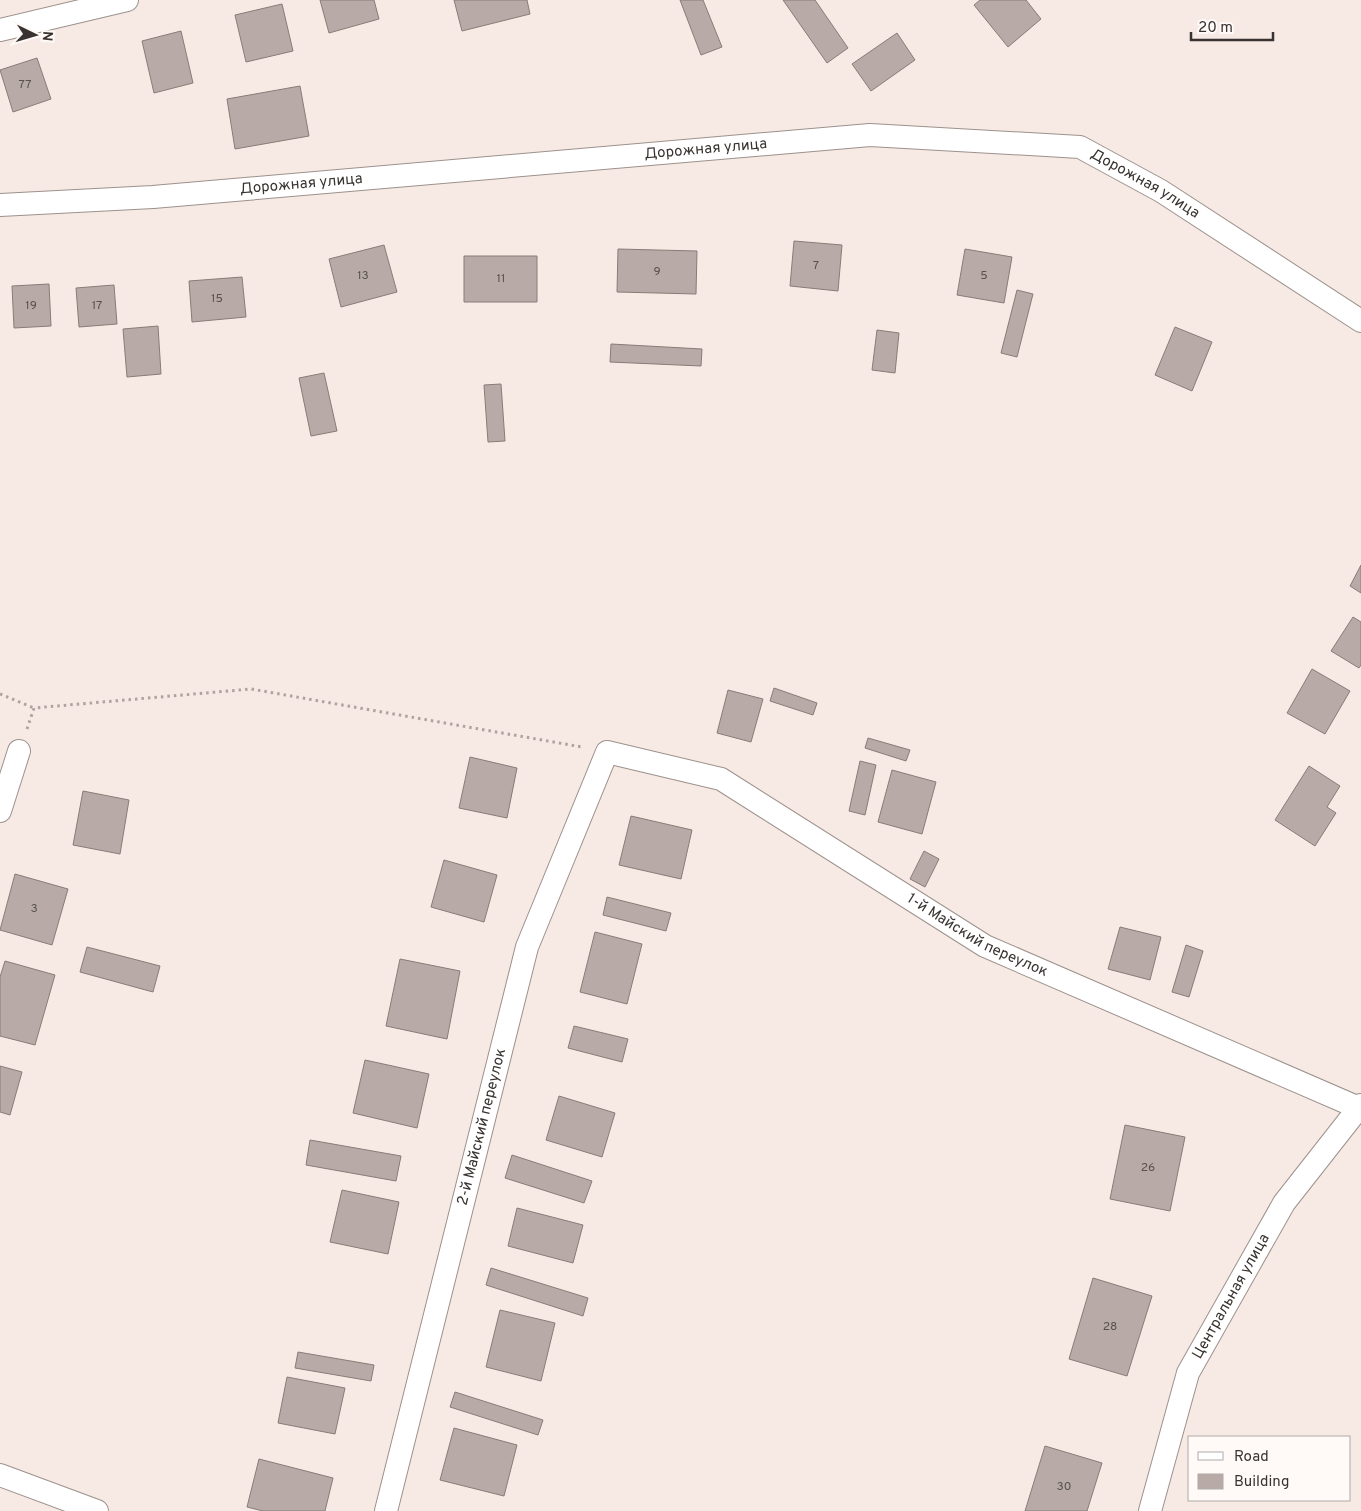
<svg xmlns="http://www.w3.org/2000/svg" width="1361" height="1511" font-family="Overpass,sans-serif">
  <rect width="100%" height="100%" fill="#f7eae5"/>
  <path fill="#b8aba7" stroke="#877c77" d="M320,0H374L379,19L329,33Z
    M454,0H527L530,14L462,31Z
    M680,0H703L722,47L701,55Z
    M783,0H815L848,48L827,63Z
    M980,0H1026L1041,19L1008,47L974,5Z
    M282,4L293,51L246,62L235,15Z
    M181,31L193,83L154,93L142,41Z
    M897,33L915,60L871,91L852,64Z
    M37,58L51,99L13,112L0,70Z
    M300,86L309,136L235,149L227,99Z
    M794,241L842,245L838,291L790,286Z
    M384,245L397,292L341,307L329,259Z
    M618,249L697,251L696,294L617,292Z
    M965,249L1012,257L1004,303L957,295Z
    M464,256H537V302H464Z
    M242,277L246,317L192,322L189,281Z
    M49,284L51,326L14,328L12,286Z
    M114,285L117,324L79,327L76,288Z
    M1017,290L1033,294L1017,357L1001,353Z
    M158,326L161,374L127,377L123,329Z
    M1175,327L1212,342L1192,391L1155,375Z
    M877,330L899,333L895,373L872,370Z
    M611,344L702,349L701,366L610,362Z
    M324,373L337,431L311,436L299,378Z
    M501,384L505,441L488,442L484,385Z
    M1361,565V593L1350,586Z
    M1353,617L1361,622V665L1359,668L1331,651Z
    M1312,669L1350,691L1325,734L1287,713Z
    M774,688L817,703L813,715L770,701Z
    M728,690L763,699L751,742L717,733Z
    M868,738L910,750L906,761L865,748Z
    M470,757L517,768L507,818L459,808Z
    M860,761L876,765L865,815L849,811Z
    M1309,766L1340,786L1327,807L1336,813L1315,846L1275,820Z
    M892,770L936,782L922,834L878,822Z
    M83,791L129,800L120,854L73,845Z
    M631,816L692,830L681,879L619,865Z
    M924,851L939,859L925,887L910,879Z
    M444,860L497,875L484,922L431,907Z
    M15,874L68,889L52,945L0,930Z
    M607,897L671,913L666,931L603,915Z
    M1120,927L1161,937L1150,980L1108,969Z
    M595,932L642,944L627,1004L580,992Z
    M1186,945L1203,951L1189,997L1172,992Z
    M87,947L160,966L153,992L80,972Z
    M400,959L460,971L447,1039L386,1026Z
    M5,961L55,975L35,1045L0,1036V977Z
    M574,1026L628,1039L622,1062L568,1048Z
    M365,1060L429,1074L417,1128L353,1113Z
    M0,1066L22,1072L10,1115L0,1112Z
    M559,1096L615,1113L602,1157L546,1140Z
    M1125,1125L1185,1137L1170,1211L1110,1199Z
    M310,1140L401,1156L396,1181L306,1165Z
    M512,1155L592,1181L584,1203L505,1178Z
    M342,1190L399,1202L388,1254L330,1242Z
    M517,1208L583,1225L573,1263L508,1246Z
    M491,1268L588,1298L583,1316L486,1285Z
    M1093,1278L1152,1296L1127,1376L1069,1359Z
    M500,1310L555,1323L541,1381L486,1367Z
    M298,1352L374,1365L371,1381L295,1368Z
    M287,1377L345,1388L335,1434L278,1423Z
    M455,1392L543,1420L538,1435L450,1407Z
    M454,1428L517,1445L504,1496L440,1480Z
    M1045,1446L1102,1463L1087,1511H1025Z
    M259,1459L333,1478L325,1511H263L247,1507Z"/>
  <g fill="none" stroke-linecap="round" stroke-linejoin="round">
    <g stroke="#9d918c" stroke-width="24">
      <g id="minor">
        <path d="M0,30L127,0"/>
        <path id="s1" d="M0,205L153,197L870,135L1080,147L1161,191L1361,321"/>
        <path d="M0,811L19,751"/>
        <path d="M0,1475L97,1511"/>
        <path id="s2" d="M386,1511L527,947L607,752L721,779L985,946L1359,1108"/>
        <path id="s3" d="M1150,1511L1188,1373L1284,1203L1361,1105"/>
      </g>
    </g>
    <path stroke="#ada39f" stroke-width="3" stroke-dasharray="2.5 4" stroke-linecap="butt" d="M0,694L34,708
      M27,729L34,708L251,689L582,747"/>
    <use href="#minor" stroke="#fff" stroke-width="22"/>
  </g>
  <g text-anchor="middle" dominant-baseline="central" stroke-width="5" stroke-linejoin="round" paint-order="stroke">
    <g font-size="12" fill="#58514e">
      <text x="25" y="85">77</text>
      <text x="816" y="266">7</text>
      <text x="657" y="272">9</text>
      <text x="363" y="276">13</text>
      <text x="984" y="276">5</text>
      <text x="501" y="279">11</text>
      <text x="217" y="299">15</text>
      <text x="31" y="306">19</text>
      <text x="97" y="306">17</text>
      <text x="34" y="909">3</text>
      <text x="1148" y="1168">26</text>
      <text x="1110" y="1327">28</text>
      <text x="1064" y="1487">30</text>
    </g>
    <g font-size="15" fill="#383331" stroke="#fff9f7">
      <text stroke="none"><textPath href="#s1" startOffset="708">Дорожная улица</textPath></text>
      <text stroke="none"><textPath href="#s1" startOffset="302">Дорожная улица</textPath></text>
      <text stroke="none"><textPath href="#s1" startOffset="1158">Дорожная улица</textPath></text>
      <text stroke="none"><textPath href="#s2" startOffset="1210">1-й Майский переулок</textPath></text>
      <text stroke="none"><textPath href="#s2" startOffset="396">2-й Майский переулок</textPath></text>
      <text stroke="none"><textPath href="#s3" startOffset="231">Центральная улица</textPath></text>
    </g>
  </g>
  <rect x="1188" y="1436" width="162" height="65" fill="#fff9f7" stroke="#afaaa8"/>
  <rect x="1198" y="1452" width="25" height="8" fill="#ffffff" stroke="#afaaa8"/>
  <text x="1234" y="1461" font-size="15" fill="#383331">Road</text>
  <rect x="1198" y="1474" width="25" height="15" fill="#b8aba7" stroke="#afaaa8"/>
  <text x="1234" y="1486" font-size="15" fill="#383331">Building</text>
  <g transform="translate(35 35) rotate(95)" stroke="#fff9f7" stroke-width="4" paint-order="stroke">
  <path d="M0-4L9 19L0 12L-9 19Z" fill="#383331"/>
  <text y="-8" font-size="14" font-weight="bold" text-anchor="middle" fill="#383331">N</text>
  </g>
  <path d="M1191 32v8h82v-8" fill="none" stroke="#383331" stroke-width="2.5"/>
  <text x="1198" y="32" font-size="15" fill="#383331" stroke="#fff9f7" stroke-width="4" paint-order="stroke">20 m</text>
</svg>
